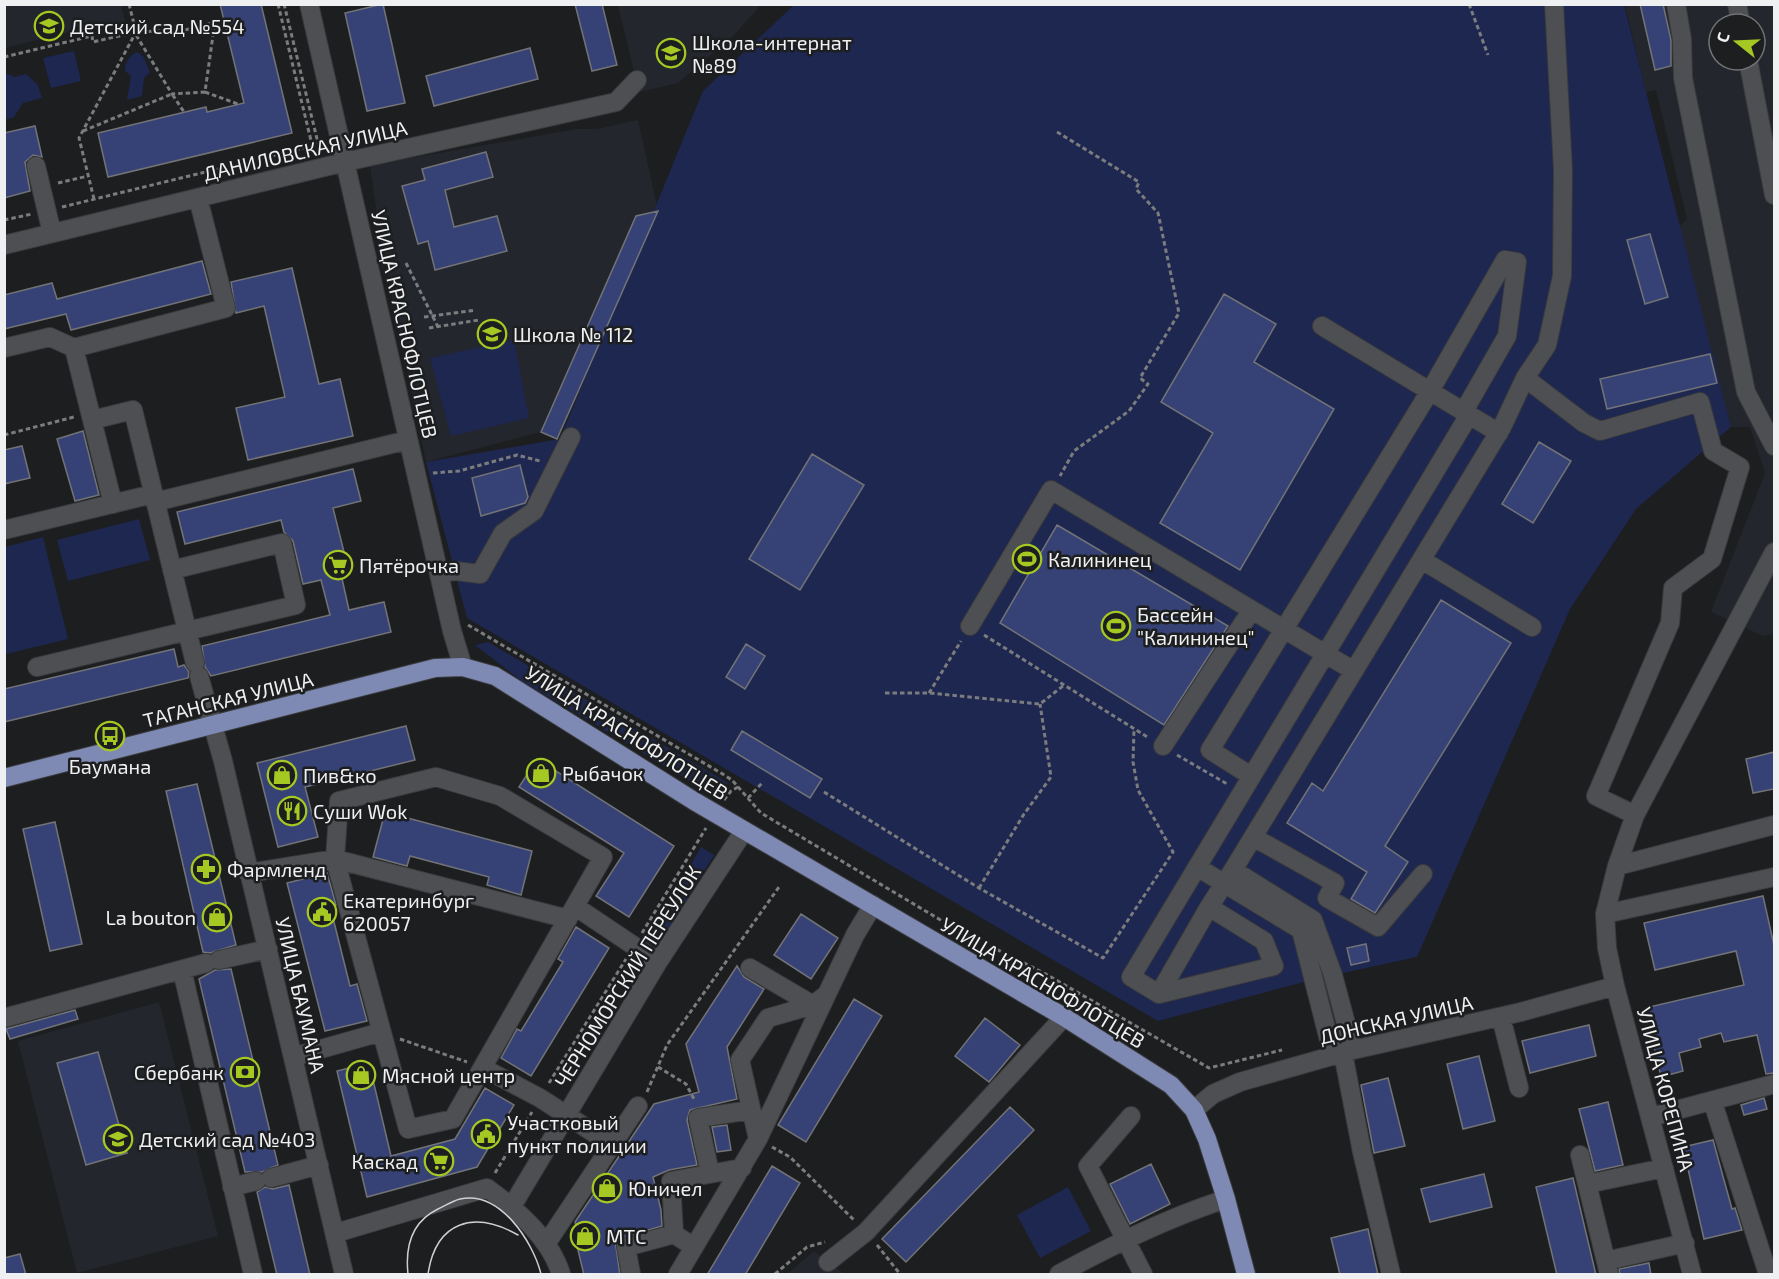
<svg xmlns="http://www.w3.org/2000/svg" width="1779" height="1279" font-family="'Exo 2',sans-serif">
  <rect width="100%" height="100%" fill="#1d1e20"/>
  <path fill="#24262e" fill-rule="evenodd" d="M4,5H121L127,28L102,34L99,25L5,48Z
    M618,5H761L732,37L678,83L639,92Z
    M1625,5H1774V634L1763,636L1711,612L1765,473L1750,427H1731L1677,228L1687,219L1656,90L1646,92ZM1719,24H1755V60H1719Z
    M638,120L658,211L636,216L541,432L426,462L380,236L370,165L577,129H596Z
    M159,1002L218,1236L77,1273L18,1041Z
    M814,1251L840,1271L844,1274H787Z"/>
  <path fill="#1e2750" d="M795,4L1624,5L1731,427L1636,509L1570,609L1417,957L1315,979L1158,1021L467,618L426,462L560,439L703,91Z
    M74,51L81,81L51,88L43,58Z
    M137,52L143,56L150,72L144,78L142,96L127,100L131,76L125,71C124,64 130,55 137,52Z
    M5,73L15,77L26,74L38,85L42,98L23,103L14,117L5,120Z
    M514,340L529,418L451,436L430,358Z
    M139,519L150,560L68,581L57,540Z
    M43,537L68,639L6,654L5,547Z
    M488,642L728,783L718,798L519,679L475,645Z
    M701,847L714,855L664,937L649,946L644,943Z
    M1068,1187L1091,1231L1040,1258L1017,1215Z"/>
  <path fill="#364275" stroke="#727376" stroke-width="1.5" d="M220,4H261L292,133L108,177L98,133L206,107L207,112L244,103Z
    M383,4L405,103L367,111L345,13Z
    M575,4H602L617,65L592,71Z
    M1640,4H1663L1671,40V66L1655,70Z
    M530,48L538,79L434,106L426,76Z
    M35,126L42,157L33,155L25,162L30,191L4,198V133Z
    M486,152L493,177L445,190L454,227L497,216L507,251L435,270L428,241L418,244L402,186L425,180L422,169Z
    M658,211L557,439L541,432L636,216Z
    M1650,234L1668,297L1645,304L1627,240Z
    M202,261L211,294L71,330L66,314L4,329V295L52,283L57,299Z
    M292,268L319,384L340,379L353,436L248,460L236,408L285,397L264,306L236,313L231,282Z
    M1224,294L1276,324L1254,362L1334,409L1240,570L1160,523L1213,433L1161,402Z
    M1710,354L1717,383L1607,409L1600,379Z
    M83,431L99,495L75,501L57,439Z
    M1539,442L1571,461L1533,523L1502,504Z
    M22,446L30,478L4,484V450Z
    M812,454L864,485L800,590L749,559Z
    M520,465L528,497L525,503L481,516L472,478Z
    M353,469L361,501L333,508L349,572L341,574L349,610L384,602L391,632L211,676L205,667L202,646L330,615L321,580L303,584L293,541L284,532L281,520L185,544L177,512Z
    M1057,525L1228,626L1164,725L1000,623Z
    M1441,600L1511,643L1385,846L1408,862L1375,913L1351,899L1367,872L1287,823L1312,783L1323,791Z
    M746,644L765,656L745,689L726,677Z
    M174,649L178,667L184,665L189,672L188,678L4,722V689Z
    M406,726L415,760L305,787L318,837L278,847L257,763Z
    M742,731L822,779L810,798L731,750Z
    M1774,752V789L1753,793L1746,759Z
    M537,759L674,846L629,917L596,896L624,853L519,787Z
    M197,784L236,945L210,953L203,952L166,791Z
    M385,812L532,851L521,895L487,885L489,877L410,856L407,866L373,857Z
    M55,822L82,944L50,951L23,829Z
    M327,873L336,905L330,906L350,986L357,984L367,1021L325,1031L287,883Z
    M1763,896L1774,945V1073L1766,1074L1757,1035L1724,1042L1721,1033L1699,1039L1701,1047L1679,1053L1683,1071L1661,1077L1645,1008L1744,985L1736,951L1655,970L1644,923Z
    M801,914L838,938L811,979L774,955Z
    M576,927L609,948L531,1076L501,1058L517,1029L521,1031L563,962L558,959Z
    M1366,944L1369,961L1351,965L1347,948Z
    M737,966L744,977L764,989L727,1047L737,1099L690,1110L687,1120L697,1165L669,1170L653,1177L661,1210L662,1226L615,1240L620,1275H584L577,1246L581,1245L575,1222L654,1104L699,1092L686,1044Z
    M231,969L278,1165L262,1172H245L199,979L215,970Z
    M854,999L882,1016L806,1142L778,1125Z
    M75,1010L78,1019L10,1039L6,1029Z
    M985,1018L1020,1045L989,1082L955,1056Z
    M1589,1025L1596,1056L1530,1073L1522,1041Z
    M98,1052L127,1153L86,1165L57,1063Z
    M1479,1056L1495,1121L1463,1129L1447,1064Z
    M369,1063L391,1156L455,1139L485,1088L514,1105L477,1167L367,1197L337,1071Z
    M1388,1078L1405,1146L1374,1153L1361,1085Z
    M1764,1098L1767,1109L1744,1115L1741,1105Z
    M1608,1102L1623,1165L1595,1171L1579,1109Z
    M1010,1107L1034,1130L906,1262L882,1239Z
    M727,1125L731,1150L717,1152L712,1127Z
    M1713,1140L1732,1209L1735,1208L1742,1230L1704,1239L1683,1147Z
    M1151,1164L1170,1204L1130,1224L1110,1184Z
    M772,1166L800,1183L745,1275H707Z
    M1484,1174L1492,1207L1430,1222L1421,1189Z
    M1573,1178L1596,1275H1557L1536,1187Z
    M289,1185L310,1275H277L257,1192L265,1187L273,1189Z
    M1368,1229L1378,1275H1340L1331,1238Z
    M20,1254L26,1275H4V1258Z
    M1649,1263L1651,1275H1620L1619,1269Z"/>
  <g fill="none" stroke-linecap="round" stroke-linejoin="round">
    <g stroke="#3a3b3d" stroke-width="20">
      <path id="minor" d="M309,4L452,631L463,667
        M1676,4L1682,39L1683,78L1746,392L1774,446
        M1737,4L1741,24
        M1748,60L1774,195
        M36,166L52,233
        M4,245L345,162L616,102L637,80
        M1322,326L1499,433
        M4,348L50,337L74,348L226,308L198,198
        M74,348L113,504
        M1525,378L1584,423L1600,431L1700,402L1713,451L1740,467L1712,559L1673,588L1670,623L1596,796L1635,815
        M92,420L133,410L195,663
        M155,502L408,440
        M4,530L153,494
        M1422,560L1532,627
        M439,573L456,571L480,574L503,533L534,511L571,437
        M970,626L1051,490L1354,671
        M37,667L296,605L282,543L172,570
        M199,676L223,761L344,1274
        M1163,746L1251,611
        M1251,776L1210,750L1430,391L1505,260L1517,262L1507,336L1464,411
        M436,777L500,796L603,857L453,1119L408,1129L335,859L339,801Z
        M1253,837L1335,883L1327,898L1378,927L1423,874
        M1617,866L1774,825
        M1197,867L1301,930L1333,1056
        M1233,870L1209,907L1264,941L1274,966L1159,994L1131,977L1469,415
        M248,873L335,859L568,919
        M576,907L658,962
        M1605,914L1774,877
        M219,960L268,949
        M750,968L813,1005
        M182,970L253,1274
        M1159,994L1209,907
        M1501,1017L1519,1088
        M4,1018L206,963
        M1353,1050L1333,975L1313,920L1233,870L1502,427L1525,378L1547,345L1562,276L1563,170L1554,4
        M1343,1053L1362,1152L1391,1274
        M293,1057L381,1032
        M483,1068L540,1098L611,1144
        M1713,1103L1768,1274
        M1194,1110L1213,1094L1240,1082L1353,1050L1521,1012L1615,986
        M1131,1116L1088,1166L1143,1274
        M1651,1117L1774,1084
        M758,1139L740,1060L768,1018L813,1005L827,994
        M1580,1155L1609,1274
        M710,1173L698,1118L751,1110
        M271,1178L319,1165
        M1587,1184L1664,1168
        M232,1187L256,1181
        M512,1206L658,962L744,831
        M336,1233L487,1188C517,1210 550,1238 561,1274
        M546,1244L638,1106
        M694,1247L674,1234L671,1181L742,1168
        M1606,1261L1685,1243
        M828,1262L866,1232L1064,1017
        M631,1274L626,1247L674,1234
        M678,1274L758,1139L855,935L873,905
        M1059,1274C1113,1245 1167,1218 1226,1199
        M1692,1274L1615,986L1607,948L1605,914L1617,866L1635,815L1774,552"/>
    </g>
    <g stroke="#3a3b3d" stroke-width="20">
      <path id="major" d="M4,778L435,668L463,667L495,676L694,801L1064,1017L1171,1085L1194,1110L1207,1139L1226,1199L1246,1274"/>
    </g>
    <path stroke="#7b7c7e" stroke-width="3" stroke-dasharray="4.5 3" stroke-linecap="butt" d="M278,4L314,153
      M284,4L320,151
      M1469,4L1488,55
      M4,57L92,36L93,42L136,32L129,4
      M205,92L238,104
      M83,131L172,94L184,112
      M1057,132L1139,182L1136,189L1158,213L1179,313L1140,378L1148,384L1129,411L1074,451L1060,476
      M58,183L88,176
      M94,199L79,138L136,32L185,30L212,23L214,28L205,92L172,94L136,35
      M62,207L312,146
      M4,220L32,214
      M406,263L438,327
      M424,317L476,310
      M429,328L479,320
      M4,435L74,417
      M433,473L459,471L517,455L540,461
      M468,625L721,773L732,780L761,813L954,928L1042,972L1209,1068L1282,1050
      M984,635L1149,738
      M885,693H929L1040,704L1063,686
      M929,693L961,641
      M1177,755L1229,785
      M824,792L979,888L1103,958L1173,852L1138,790L1133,762L1134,729
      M748,798L763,782
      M724,800L731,791L738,787
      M979,888L1024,814L1051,777L1040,704
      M642,933L706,828
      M400,1039L467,1062
      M658,1067L686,1084L695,1101
      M549,1083L626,959
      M647,1092L667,1045L779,887
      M772,1147L790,1157L854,1220
      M495,1173L532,1112
      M877,1245L900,1274
      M775,1274L807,1247L825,1242"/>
    <use href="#minor" stroke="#4e4f52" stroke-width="18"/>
    <use href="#major" stroke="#7e8ab4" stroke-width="18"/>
    <path stroke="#cecfd0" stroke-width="1.5" d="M408,1274C405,1246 411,1222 438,1209C445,1206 452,1201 460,1199C500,1190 533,1242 541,1274
      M428,1274C436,1221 474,1210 518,1235"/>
  </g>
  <defs>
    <g id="school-ring" transform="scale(1.5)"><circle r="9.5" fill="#1d1e20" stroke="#a5c823" stroke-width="1.5"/><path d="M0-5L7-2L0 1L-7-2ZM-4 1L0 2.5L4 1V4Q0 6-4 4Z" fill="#a5c823"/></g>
    <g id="stadium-ring" transform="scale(1.5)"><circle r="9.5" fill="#1d1e20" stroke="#a5c823" stroke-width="1.5"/><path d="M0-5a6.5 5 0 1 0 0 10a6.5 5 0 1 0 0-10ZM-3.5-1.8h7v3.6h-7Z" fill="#a5c823"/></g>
    <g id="supermarket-ring" transform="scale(1.5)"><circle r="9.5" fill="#1d1e20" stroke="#a5c823" stroke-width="1.5"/><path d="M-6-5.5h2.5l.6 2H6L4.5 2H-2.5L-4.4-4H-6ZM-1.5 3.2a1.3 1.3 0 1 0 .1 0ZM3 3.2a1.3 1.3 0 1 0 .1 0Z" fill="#a5c823"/></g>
    <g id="bus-ring" transform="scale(1.5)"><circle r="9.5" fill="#1d1e20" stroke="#a5c823" stroke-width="1.5"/><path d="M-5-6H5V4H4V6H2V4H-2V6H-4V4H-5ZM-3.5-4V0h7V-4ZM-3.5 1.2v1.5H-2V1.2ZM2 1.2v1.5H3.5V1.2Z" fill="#a5c823"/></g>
    <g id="shop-ring" transform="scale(1.5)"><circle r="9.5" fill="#1d1e20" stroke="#a5c823" stroke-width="1.5"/><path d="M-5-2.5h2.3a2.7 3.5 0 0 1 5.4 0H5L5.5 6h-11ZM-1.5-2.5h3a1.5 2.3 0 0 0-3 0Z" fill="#a5c823"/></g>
    <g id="restaurant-ring" transform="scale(1.5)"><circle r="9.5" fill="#1d1e20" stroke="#a5c823" stroke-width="1.5"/><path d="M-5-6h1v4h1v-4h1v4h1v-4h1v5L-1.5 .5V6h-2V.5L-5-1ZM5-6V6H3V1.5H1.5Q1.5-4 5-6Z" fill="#a5c823"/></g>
    <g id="pharmacy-ring" transform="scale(1.5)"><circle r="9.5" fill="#1d1e20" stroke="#a5c823" stroke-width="1.5"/><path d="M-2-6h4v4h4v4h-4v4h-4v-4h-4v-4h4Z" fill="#a5c823"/></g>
    <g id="civic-ring" transform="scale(1.5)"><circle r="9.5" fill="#1d1e20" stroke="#a5c823" stroke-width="1.5"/><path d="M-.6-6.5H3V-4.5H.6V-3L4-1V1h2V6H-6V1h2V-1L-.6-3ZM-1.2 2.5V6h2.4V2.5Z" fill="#a5c823"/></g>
    <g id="bank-ring" transform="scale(1.5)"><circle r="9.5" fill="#1d1e20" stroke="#a5c823" stroke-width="1.5"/><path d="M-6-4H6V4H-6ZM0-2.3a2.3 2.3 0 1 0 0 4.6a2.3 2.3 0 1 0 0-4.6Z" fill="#a5c823"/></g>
  </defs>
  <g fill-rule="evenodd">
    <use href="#school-ring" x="49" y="26"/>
    <use href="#school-ring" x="671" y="53"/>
    <use href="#school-ring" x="492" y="334"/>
    <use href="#stadium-ring" x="1027" y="559"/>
    <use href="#supermarket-ring" x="338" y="565"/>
    <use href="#stadium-ring" x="1116" y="626"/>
    <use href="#bus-ring" x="110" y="736"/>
    <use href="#shop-ring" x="541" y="773"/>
    <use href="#shop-ring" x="282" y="775"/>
    <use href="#restaurant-ring" x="292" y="811"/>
    <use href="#pharmacy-ring" x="206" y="869"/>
    <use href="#civic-ring" x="322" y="912"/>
    <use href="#shop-ring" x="217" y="917"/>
    <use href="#bank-ring" x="245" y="1072"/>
    <use href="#shop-ring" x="361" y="1075"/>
    <use href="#civic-ring" x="486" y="1134"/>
    <use href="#school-ring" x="118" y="1139"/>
    <use href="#supermarket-ring" x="439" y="1161"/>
    <use href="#shop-ring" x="607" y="1188"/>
    <use href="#shop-ring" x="585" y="1236"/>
  </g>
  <g text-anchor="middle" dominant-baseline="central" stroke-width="5" stroke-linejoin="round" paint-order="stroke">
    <g font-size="20" fill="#eff0f1" stroke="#1d1e20" text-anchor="start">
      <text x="70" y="26">Детский сад №554</text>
      <text x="692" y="42">Школа-интернат<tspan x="692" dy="23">№89</tspan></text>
      <text x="513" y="334">Школа № 112</text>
      <text x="1048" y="559">Калининец</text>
      <text x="359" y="565">Пятёрочка</text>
      <text x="1137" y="614">Бассейн<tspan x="1137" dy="23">"Калининец"</tspan></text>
      <text x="110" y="766" text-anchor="middle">Баумана</text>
      <text x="562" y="773">Рыбачок</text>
      <text x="303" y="775">Пив&amp;ко</text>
      <text x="313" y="811">Суши Wok</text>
      <text x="227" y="869">Фармленд</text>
      <text x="343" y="900">Екатеринбург<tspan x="343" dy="23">620057</tspan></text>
      <text x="196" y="917" text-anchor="end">La bouton</text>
      <text x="224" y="1072" text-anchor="end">Сбербанк</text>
      <text x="382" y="1075">Мясной центр</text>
      <text x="507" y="1122">Участковый<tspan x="507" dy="23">пункт полиции</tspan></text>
      <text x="139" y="1139">Детский сад №403</text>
      <text x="418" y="1161" text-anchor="end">Каскад</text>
      <text x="628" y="1188">Юничел</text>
      <text x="606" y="1236">МТС</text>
    </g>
    <g font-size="20" fill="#eff0f1" stroke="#1d1e20">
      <text transform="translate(305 150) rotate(-13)">ДАНИЛОВСКАЯ УЛИЦА</text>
      <text transform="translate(405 324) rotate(77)">УЛИЦА КРАСНОФЛОТЦЕВ</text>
      <text transform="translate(228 699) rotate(-14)">ТАГАНСКАЯ УЛИЦА</text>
      <text transform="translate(627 732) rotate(32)">УЛИЦА КРАСНОФЛОТЦЕВ</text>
      <text transform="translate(627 976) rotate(-58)">ЧЕРНОМОРСКИЙ ПЕРЕУЛОК</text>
      <text transform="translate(1043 982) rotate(31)">УЛИЦА КРАСНОФЛОТЦЕВ</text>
      <text transform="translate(301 995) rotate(77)">УЛИЦА БАУМАНА</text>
      <text transform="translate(1396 1019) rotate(-13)">ДОНСКАЯ УЛИЦА</text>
      <text transform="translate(1666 1089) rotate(75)">УЛИЦА КОРЕПИНА</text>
    </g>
  </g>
  <rect width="1779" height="1279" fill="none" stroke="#eff0f1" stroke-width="12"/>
  <g transform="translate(1737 42) rotate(288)"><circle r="28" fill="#1d1e20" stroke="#717274" stroke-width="1.5"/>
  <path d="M0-4.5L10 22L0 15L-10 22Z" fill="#a5c823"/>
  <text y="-9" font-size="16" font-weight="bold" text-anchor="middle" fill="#eff0f1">С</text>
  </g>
</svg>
